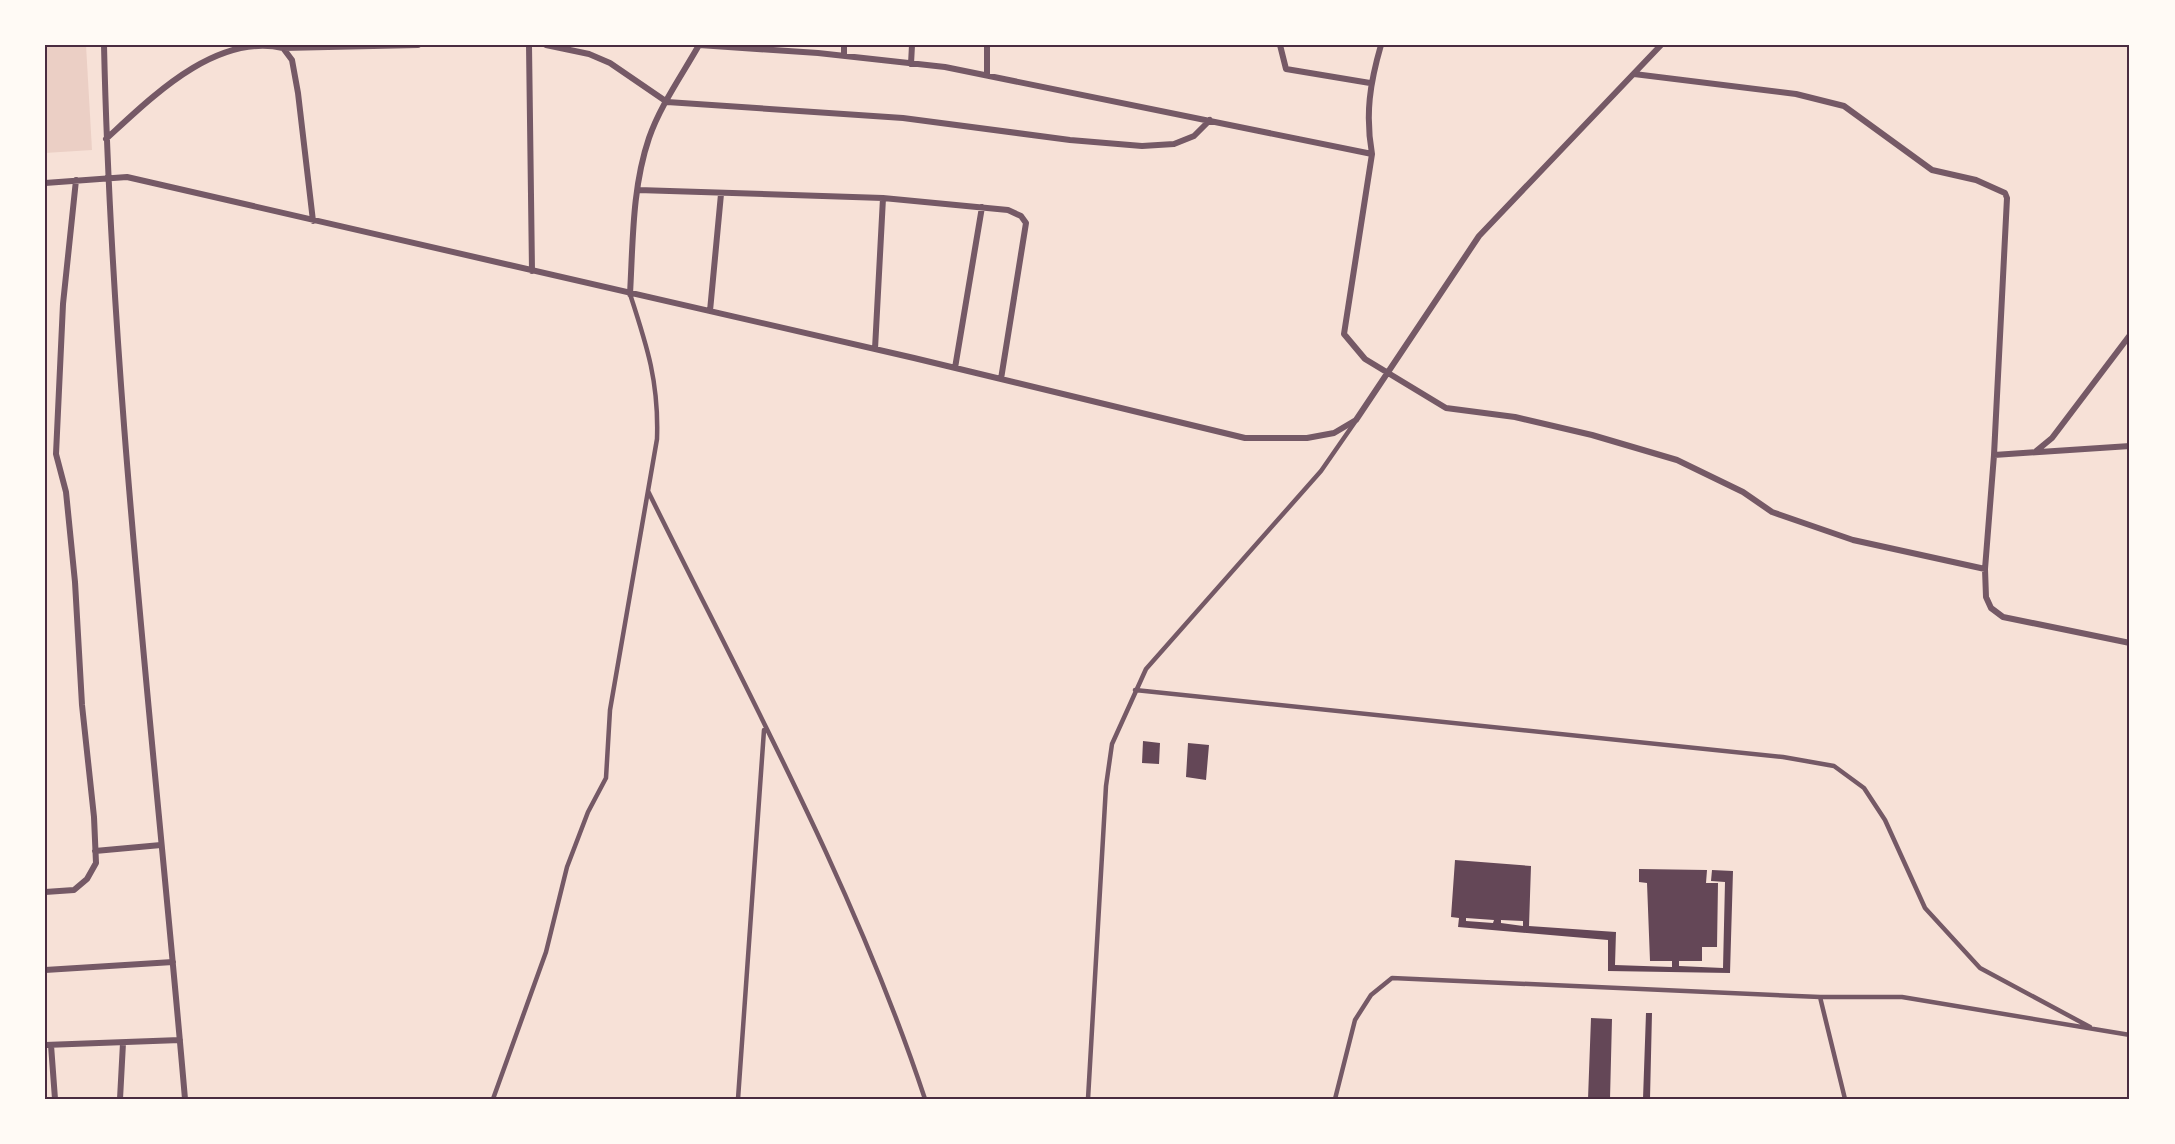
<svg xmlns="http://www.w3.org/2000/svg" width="2175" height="1144" font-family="Merriweather,serif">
  <rect width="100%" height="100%" fill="#f7e1d7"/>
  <path fill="#ebcfc5" d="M45,45H86L92,150L45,153Z"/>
  <path fill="#644757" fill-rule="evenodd" d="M1143,741L1160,743L1159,764L1142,763Z
    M1188,743L1209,745L1206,780L1186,777Z
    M1455,860L1531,866L1529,926L1616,932L1615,965L1672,967V961H1650L1647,883L1639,882V869L1707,870L1706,883H1718L1717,947H1702V961H1679V966L1723,968L1725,882L1711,881L1712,870L1733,871L1730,973L1608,971V940L1458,927L1459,918L1451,917ZM1466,918L1494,920L1493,923L1466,921ZM1501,920L1523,921V926L1501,923Z
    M1646,1013H1652L1650,1099H1643Z
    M1591,1018L1612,1019L1610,1099H1588Z"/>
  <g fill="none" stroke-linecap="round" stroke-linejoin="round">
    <path stroke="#755966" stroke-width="4.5" d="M648,491C746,690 855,888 925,1099
      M1135,690L1783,757L1834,766L1864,788L1885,820L1925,908L1980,968L2090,1027
      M1820,997L1845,1099
      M493,1099L546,952L567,867L588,812L606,778L610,710L657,439C659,382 647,346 630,294
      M738,1099L764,730
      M1088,1099L1106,786L1112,744L1146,669L1321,471L1355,422
      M1335,1099L1355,1020L1371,995L1392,978L1820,997H1902L2130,1035"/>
    <path stroke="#755966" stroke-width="6" d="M104,45C112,398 155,748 185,1099
      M529,45L532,271
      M546,45L589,54L610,63L667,102L903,118L1070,140L1142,146L1174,144L1194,136L1210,120
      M699,45L818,53L945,67L1372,154
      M1280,45L1286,69L1370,83
      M1381,45C1370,83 1365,114 1372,154L1344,334L1365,359L1446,408L1515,417L1592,435L1677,460L1743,492L1772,512L1853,540L1985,569
      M283,48L418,45
      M844,56V45
      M911,64L912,45
      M1634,74L1796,94L1844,106L1932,170L1976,180L2005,193L2007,198L1994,455L1985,569L1986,597L1991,608L2003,617L2130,643
      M987,75V45
      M106,139C152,97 215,33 283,48L292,60L298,93L313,221
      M45,183L127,177L914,358L1245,438H1307L1334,433L1356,420L1479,236L1661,45
      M638,190L883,198L1008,210L1021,216L1026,223L1001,379
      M630,294C633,242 632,188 649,138C660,106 682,75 699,45
      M710,311L721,194
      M875,349L883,198
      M955,368L982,207
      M2035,452L2052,438L2130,335
      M1994,455L2130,446
      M95,851L161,845
      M45,892L74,890L87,879L96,863L94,817L82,705L75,582L66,492L56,454L63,304L76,180
      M45,970L173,962
      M45,1045L180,1040
      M51,1045L55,1099
      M120,1099L123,1043"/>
  </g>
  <rect width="2175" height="1144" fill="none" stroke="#fffaf5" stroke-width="93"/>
  <rect x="46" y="46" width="2082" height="1052" fill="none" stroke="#4a2c40" stroke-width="2"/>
</svg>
